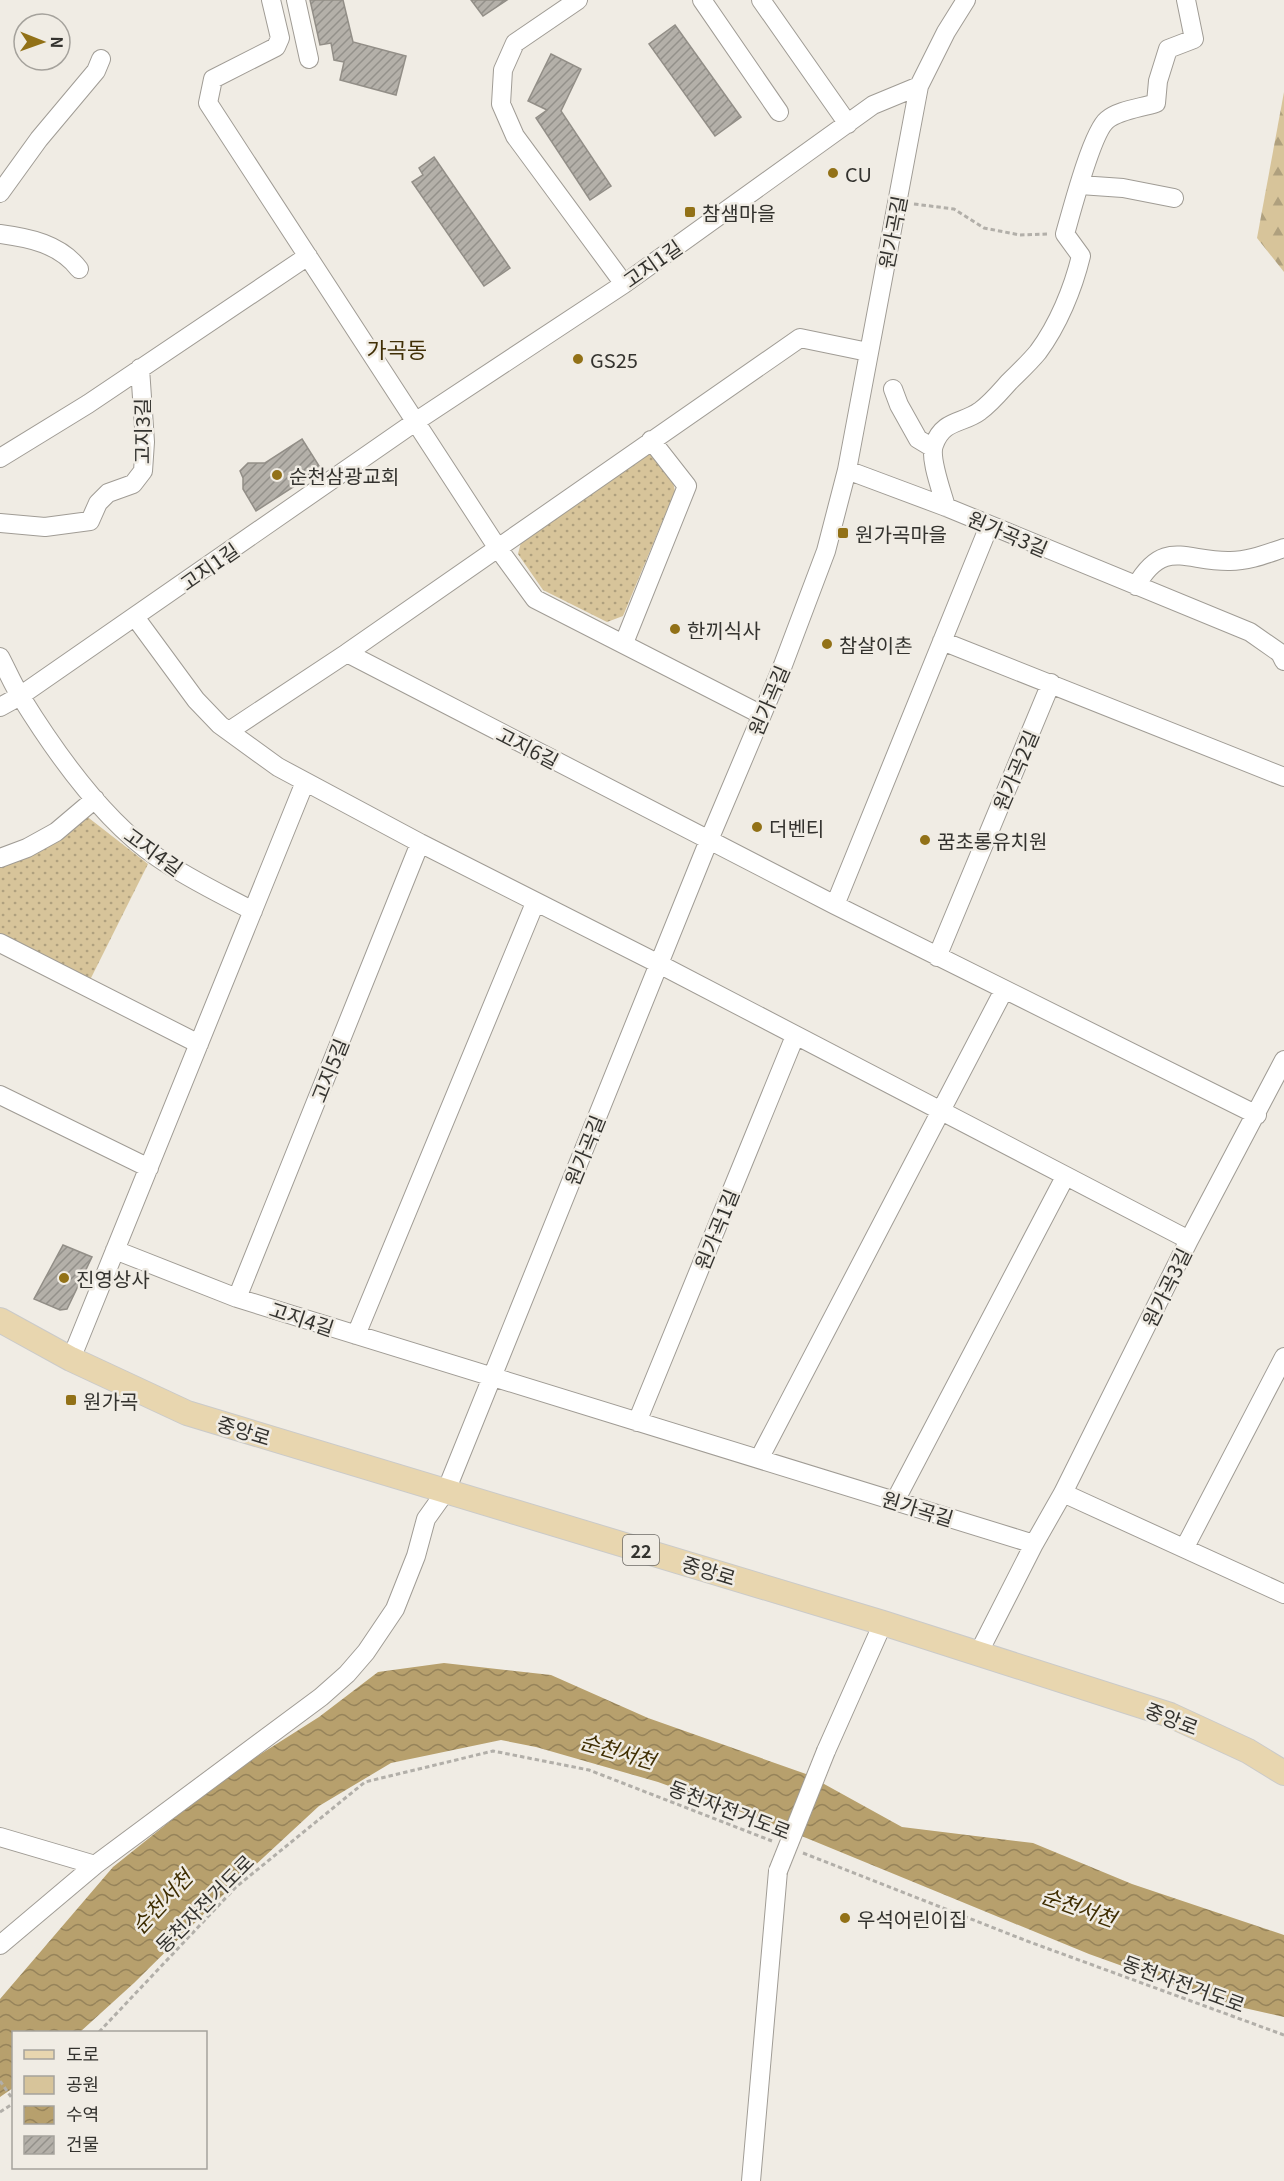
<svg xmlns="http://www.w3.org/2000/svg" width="1284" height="2181" font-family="Georgia,'Noto Sans KR',serif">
  <defs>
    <pattern id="green-dots" width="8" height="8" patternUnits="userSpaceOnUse" patternTransform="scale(1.5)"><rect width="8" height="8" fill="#d7c49a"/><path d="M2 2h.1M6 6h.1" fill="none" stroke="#afa07e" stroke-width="1.8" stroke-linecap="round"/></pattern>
    <pattern id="forest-firs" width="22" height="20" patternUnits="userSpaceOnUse" patternTransform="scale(1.5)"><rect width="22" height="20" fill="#d7c49a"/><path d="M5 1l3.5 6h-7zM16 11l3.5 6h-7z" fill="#afa07e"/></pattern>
    <pattern id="water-waves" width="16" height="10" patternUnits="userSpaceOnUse" patternTransform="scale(1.5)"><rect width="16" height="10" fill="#b7a06d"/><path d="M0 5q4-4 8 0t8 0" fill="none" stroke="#96835a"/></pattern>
    <pattern id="building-hatch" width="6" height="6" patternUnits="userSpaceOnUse" patternTransform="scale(1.5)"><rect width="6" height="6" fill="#b4b0a9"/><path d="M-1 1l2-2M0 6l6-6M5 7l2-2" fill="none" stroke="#93908a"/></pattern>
  </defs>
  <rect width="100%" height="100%" fill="#f0ece4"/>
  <path fill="url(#green-dots)" d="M651,452L672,478L675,491L623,616L607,622L543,590L518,554L522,538Z
    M85,815L148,864L90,980L0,937V863Z"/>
  <path fill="url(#forest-firs)" d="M1284,92V272L1257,238Z"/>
  <path fill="url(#water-waves)" d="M444,1663L551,1675L648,1718L806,1774L902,1827L1033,1843L1132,1884L1284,1935V2017L1231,2005L1089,1954L755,1817L658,1782L536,1747L501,1740L391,1763L319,1806L223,1895L134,1983L80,2032H14L13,2088L0,2097V1999L113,1867L229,1774L319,1717L378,1672Z"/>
  <path fill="url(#building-hatch)" stroke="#928e87" stroke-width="1.5" d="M310,0H343L353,42L406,56L396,95L340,80L344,62L334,60L331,43L320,45Z
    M471,0H507L483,16Z
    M675,25L741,117L715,136L649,44Z
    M551,54L581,69L561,111L611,186L590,200L536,118L547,110L528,101Z
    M434,157L510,268L484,286L412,182L423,175L419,168Z
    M302,439L321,469L256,511L243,489V478L240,471L248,463H265Z
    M63,1245L92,1257L67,1309L60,1310L34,1299Z"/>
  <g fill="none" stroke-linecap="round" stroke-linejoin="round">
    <g stroke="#a09c95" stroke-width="20">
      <path id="minor" d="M271,0L280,38L276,47L213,79L208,103L497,547L535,599L762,715
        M296,0L309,59
        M578,0L515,43L503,70L501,104L515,136L624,284
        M702,0L779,112
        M761,0L848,124
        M1080,185L1123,188L1174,198
        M0,193L39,139L96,71L101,59
        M0,234C30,238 60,244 79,269
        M893,389L899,405L918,439L933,448
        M0,458L88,404L308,256
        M847,470L946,507L1250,632L1280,653L1284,661
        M946,507C942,492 929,458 934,445C943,419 963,424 980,411C991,403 1000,392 1009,382C1019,372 1029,363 1038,352C1058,325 1073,289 1081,256L1065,234C1071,213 1092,132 1107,120C1119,110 1141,108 1156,103L1158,81L1168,49L1194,39L1186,0
        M0,523L45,527L90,521L98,503L108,493L133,484L143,471L145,442L140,368
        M1136,586C1164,537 1186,562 1230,561C1249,561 1266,554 1284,548
        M135,617L196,700L220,725L278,767L420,843L659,964L1189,1240
        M942,641L1284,777
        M624,643L687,486L651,440
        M347,653L835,905L1257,1115
        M0,657C7,670 13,685 21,697C55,752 104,821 157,857C187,878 221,894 253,911
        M0,707L20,696L415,422L624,284L873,105L919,86
        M229,731L347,653L800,338L868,352
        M0,858L27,848L56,832L95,799
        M835,905L989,526
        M0,943L199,1044
        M937,957L1051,683
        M0,1095L149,1168
        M115,1250L237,1298L1034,1544
        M237,1298L420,843
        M356,1335L535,903
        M71,1359L305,782
        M637,1422L795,1036
        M759,1459L1004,990
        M1063,1493L1284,1594
        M895,1501L1065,1177
        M1185,1547L1284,1357
        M978,1654L1034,1544L1063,1493L1189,1240L1284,1060
        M826,1751L883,1623
        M0,1837L95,1865
        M0,1945L95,1865L321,1697L347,1674L366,1652L395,1609L416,1556L426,1519L446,1491L709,840L783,665L826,551L847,470L919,86L946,32L966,0
        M751,2181L778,1871"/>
    </g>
    <g stroke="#cacac9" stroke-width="26">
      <path id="major" d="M0,1320L71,1359L187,1413L883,1623L1170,1715L1248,1751L1284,1773"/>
    </g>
    <path stroke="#b2afa9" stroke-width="3" stroke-dasharray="4.5 3" stroke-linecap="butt" d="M914,204L954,209L984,228L1020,235L1048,234
      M803,1853L1027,1941L1284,2035
      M99,2032L236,1887L365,1782L493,1751L589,1770L772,1841
      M0,2081L14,2101
      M0,2112L14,2103"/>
    <use href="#minor" stroke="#fff" stroke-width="18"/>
    <use href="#major" stroke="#e8d6af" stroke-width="24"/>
    <g stroke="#a09c95" stroke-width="20" stroke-linecap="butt">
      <path id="minor-bridge" d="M778,1871L826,1751"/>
    </g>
    <use href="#minor-bridge" stroke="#fff" stroke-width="18"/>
  </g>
  <g fill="#927117" stroke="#f0ece4" stroke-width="2">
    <circle cx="833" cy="173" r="6"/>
    <rect x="684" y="206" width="12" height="12" rx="3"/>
    <circle cx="578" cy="359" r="6"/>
    <circle cx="277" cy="475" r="6"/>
    <rect x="837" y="527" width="12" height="12" rx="3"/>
    <circle cx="675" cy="629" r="6"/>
    <circle cx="827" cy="644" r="6"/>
    <circle cx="757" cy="827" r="6"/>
    <circle cx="925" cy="840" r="6"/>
    <circle cx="64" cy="1278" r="6"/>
    <rect x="65" y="1394" width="12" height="12" rx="3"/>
    <circle cx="845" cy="1918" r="6"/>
  </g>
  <g text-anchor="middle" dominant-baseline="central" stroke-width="5" stroke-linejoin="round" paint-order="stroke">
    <rect fill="#f0ece4" stroke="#6c6a65" stroke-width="1.5" x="623" y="1535" width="36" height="30" rx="4.5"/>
    <g font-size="18" font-weight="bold" fill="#34332f">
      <text x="641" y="1550">22</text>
    </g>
    <g font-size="20" fill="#34332f" stroke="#f0ece4" text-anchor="start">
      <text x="845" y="173">CU</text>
      <text x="702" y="212">참샘마을</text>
      <text x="590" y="359">GS25</text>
      <text x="289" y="475">순천삼광교회</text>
      <text x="855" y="533">원가곡마을</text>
      <text x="687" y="629">한끼식사</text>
      <text x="839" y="644">참살이촌</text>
      <text x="769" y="827">더벤티</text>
      <text x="937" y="840">꿈초롱유치원</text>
      <text x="76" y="1278">진영상사</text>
      <text x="83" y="1400">원가곡</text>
      <text x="857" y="1918">우석어린이집</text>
    </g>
    <g font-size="20" fill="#34332f" stroke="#f0ece4">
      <text transform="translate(892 232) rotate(-79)">원가곡길</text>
      <text transform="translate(652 263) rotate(-35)">고지1길</text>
      <text transform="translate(141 431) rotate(-90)">고지3길</text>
      <text transform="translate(1008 533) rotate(23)">원가곡3길</text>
      <text transform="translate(209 566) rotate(-35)">고지1길</text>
      <text transform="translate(768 700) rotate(-67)">원가곡길</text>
      <text transform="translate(528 747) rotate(27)">고지6길</text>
      <text transform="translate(1015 770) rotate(-67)">원가곡2길</text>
      <text transform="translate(154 851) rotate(36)">고지4길</text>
      <text transform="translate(329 1070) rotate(-68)">고지5길</text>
      <text transform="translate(584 1150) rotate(-68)">원가곡길</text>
      <text transform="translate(716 1229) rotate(-68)">원가곡1길</text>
      <text transform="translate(1166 1287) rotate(-64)">원가곡3길</text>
      <text transform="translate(302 1318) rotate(18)">고지4길</text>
      <text transform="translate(244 1430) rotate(17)">중앙로</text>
      <text transform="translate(918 1508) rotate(17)">원가곡길</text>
      <text transform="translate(709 1570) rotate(17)">중앙로</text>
      <text transform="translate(1172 1718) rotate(21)">중앙로</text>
      <text transform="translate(730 1809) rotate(21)">동천자전거도로</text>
      <text transform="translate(204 1903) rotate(-45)">동천자전거도로</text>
      <text transform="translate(1184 1983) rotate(20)">동천자전거도로</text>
    </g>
    <g font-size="21" font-style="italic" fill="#3e2d01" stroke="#f0ece4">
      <text transform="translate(618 1750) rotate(16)">순천서천</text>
      <text transform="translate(161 1901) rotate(-47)">순천서천</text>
      <text transform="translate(1079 1906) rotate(19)">순천서천</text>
    </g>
    <g font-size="22" fill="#402f06" stroke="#f0ece4">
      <text x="397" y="348">가곡동</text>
    </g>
  </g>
  <rect x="12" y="2031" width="195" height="138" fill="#f0ece4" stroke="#a5a29c" stroke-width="1.5"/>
  <rect x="24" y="2050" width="30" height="9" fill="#e8d6af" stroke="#a5a29c" stroke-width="1.5"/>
  <text x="66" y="2061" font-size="18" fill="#34332f">도로</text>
  <rect x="24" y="2076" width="30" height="18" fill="#d7c49a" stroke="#a5a29c" stroke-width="1.5"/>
  <text x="66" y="2091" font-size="18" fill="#34332f">공원</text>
  <rect x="24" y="2106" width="30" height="18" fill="url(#water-waves)" stroke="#a5a29c" stroke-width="1.5"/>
  <text x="66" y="2121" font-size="18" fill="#34332f">수역</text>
  <rect x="24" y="2136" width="30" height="18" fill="url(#building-hatch)" stroke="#a5a29c" stroke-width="1.5"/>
  <text x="66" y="2151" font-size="18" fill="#34332f">건물</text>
  <g transform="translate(42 42) rotate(91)"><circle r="28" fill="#f0ece4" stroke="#a5a29c" stroke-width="1.5"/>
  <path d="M0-4.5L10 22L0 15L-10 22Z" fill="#927117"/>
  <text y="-9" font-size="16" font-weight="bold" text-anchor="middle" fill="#34332f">N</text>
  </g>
</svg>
